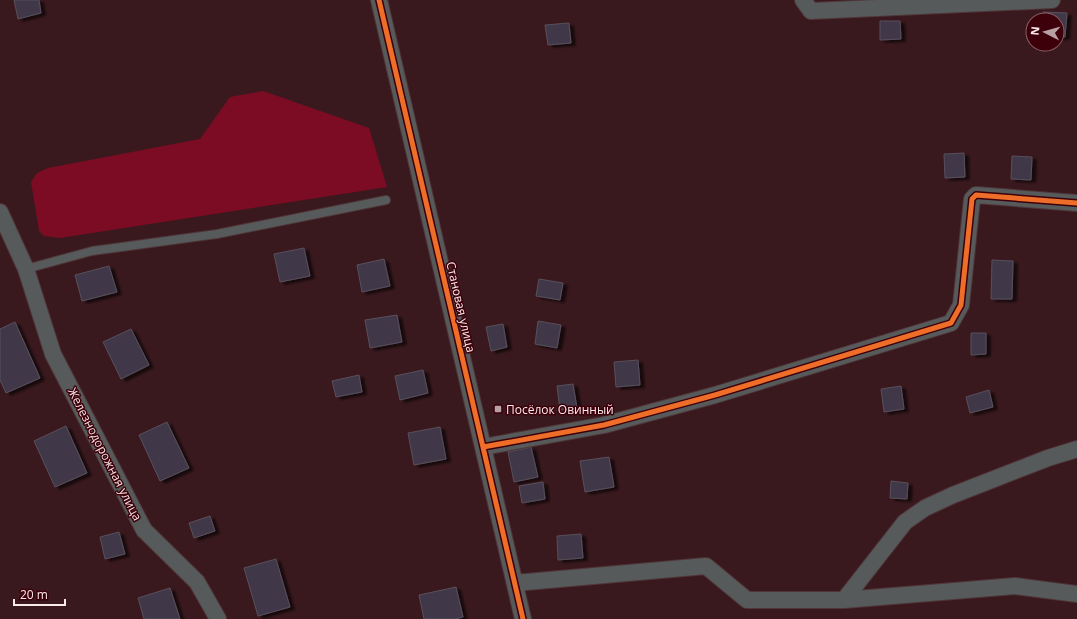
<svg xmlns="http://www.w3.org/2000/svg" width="1077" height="619" font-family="'Open Sans',sans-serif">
  <defs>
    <filter id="shadow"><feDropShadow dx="4.5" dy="2.5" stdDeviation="1" flood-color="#0009"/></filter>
  </defs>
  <rect width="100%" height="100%" fill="#3a191e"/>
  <path fill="#7c0c23" d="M263,91L369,128L387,187L60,238L44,236L39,231L31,182L37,173L48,168L200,139L230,97Z"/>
  <path fill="#403948" stroke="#584f5c" filter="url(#shadow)" d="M14,0H39L41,13L18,19Z
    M1043,12L1067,13L1065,37H1057V20H1042Z
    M880,21H900L901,39L880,40Z
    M569,23L571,43L548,45L545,25Z
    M964,153L965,177L945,178L944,154Z
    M1012,156L1032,157L1031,180L1011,179Z
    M304,248L310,276L280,282L274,254Z
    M384,259L390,286L362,292L357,265Z
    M992,260L1013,261L1012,299H991Z
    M109,266L117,292L82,301L75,275Z
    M539,279L563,283L560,300L536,296Z
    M397,315L402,342L370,348L365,320Z
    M538,321L561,325L557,348L535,344Z
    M15,322L40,378L6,393L0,380V329Z
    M503,324L507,347L491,351L486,327Z
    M131,329L149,365L121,379L103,342Z
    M971,333H986V354L971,355Z
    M638,360L640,385L616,387L614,362Z
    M423,370L428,393L400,400L395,376Z
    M359,375L362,392L336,397L332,381Z
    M573,384L577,408L560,410L557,386Z
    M901,386L904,409L884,412L881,389Z
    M989,390L993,407L970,413L966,397Z
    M167,422L189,468L160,481L139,435Z
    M66,426L87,473L55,487L34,441Z
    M440,427L446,459L414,465L408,433Z
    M531,447L538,477L514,482L508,452Z
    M609,457L614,487L585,492L580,461Z
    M891,481L908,483L907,499L890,498Z
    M543,482L545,499L522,503L519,486Z
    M210,516L215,531L194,538L189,523Z
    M119,532L125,554L105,559L100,537Z
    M581,534L583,558L558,560L557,536Z
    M276,559L290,607L258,616L244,568Z
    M456,587L463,617L455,619H424L419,595Z
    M170,588L180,619H144L138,598Z"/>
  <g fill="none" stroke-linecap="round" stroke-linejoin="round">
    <g stroke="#4f3538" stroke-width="10">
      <path id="lane" d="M26,269L92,251L217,234L386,200"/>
    </g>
    <g stroke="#4f3538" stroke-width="18">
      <path id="street" d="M379,0L523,619
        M803,0L811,11L1052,0
        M0,212L26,269L53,354L144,530L197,582L218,619
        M483,447L604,425L715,395L951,323L961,305L972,199L976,195L1077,203
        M515,583L706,566L747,600H844L1015,586L1077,594
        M844,600L905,522L925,508L953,495L1048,458L1077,449"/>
    </g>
    <use href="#lane" stroke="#565a5b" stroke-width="8"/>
    <use href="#street" stroke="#565a5b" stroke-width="16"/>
    <g stroke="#3d000a" stroke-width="8">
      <path id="cycleway" d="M379,0L523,619
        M483,447L604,425L715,395L951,323L961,305L972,199L976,195L1077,203"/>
    </g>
    <use href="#cycleway" stroke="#ee6e29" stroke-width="5"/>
  </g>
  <rect fill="#b7a1a3" stroke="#3d000a" stroke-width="1.5" x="494" y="405" width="8" height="8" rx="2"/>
  <g text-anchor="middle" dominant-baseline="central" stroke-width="3" stroke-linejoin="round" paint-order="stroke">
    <g font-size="12" fill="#fbeaea" stroke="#3d000a">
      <text transform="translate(461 307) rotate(77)">Становая улица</text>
      <text transform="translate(105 454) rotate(63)">Железнодорожная улица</text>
    </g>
    <g font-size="12" fill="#fbeaea" stroke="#3d000a" text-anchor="start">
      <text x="506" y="409">Посёлок Овинный</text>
    </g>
  </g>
  <g transform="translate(1045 32) rotate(276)"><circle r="19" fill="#3d000a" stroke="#895e64"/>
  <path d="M0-3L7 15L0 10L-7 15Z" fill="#b7a1a3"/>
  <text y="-6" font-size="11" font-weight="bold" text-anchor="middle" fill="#fbeaea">N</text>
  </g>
  <path d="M14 599v6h51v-6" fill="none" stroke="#fbeaea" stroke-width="2"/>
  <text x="20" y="599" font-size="12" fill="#fbeaea" stroke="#3d000a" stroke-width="3" paint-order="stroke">20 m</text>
</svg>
